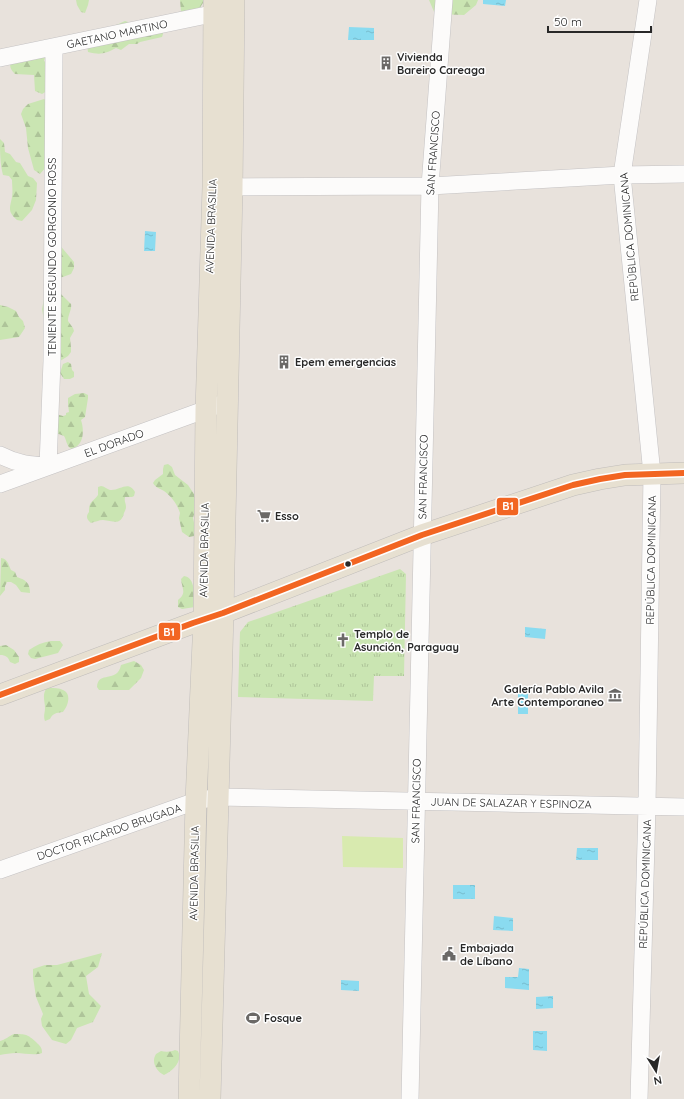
<svg xmlns="http://www.w3.org/2000/svg" width="684" height="1099" font-family="Quicksand,sans-serif">
  <defs>
    <pattern id="grass-tufts" width="24" height="20" patternUnits="userSpaceOnUse"><rect width="24" height="20" fill="#cae5b2"/><path d="M3 7l-1-3M5 7V3M7 7l1-3M15 17l-1-3M17 17v-4M19 17l1-3" fill="none" stroke="#aec499"/></pattern>
    <pattern id="forest-firs" width="22" height="20" patternUnits="userSpaceOnUse"><rect width="22" height="20" fill="#cae5b2"/><path d="M5 1l3.5 6h-7zM16 11l3.5 6h-7z" fill="#aec499"/></pattern>
    <pattern id="water-ripples" width="26" height="14" patternUnits="userSpaceOnUse"><rect width="26" height="14" fill="#8adbf0"/><path d="M2 4q2-2 4 0t4 0M15 11q2-2 4 0t4 0" fill="none" stroke="#77bcce"/></pattern>
  </defs>
  <rect width="100%" height="100%" fill="#e8e2dc"/>
  <path fill="url(#grass-tufts)" d="M400,569L406,574L404,676H374L373,701L238,697L240,632L248,622Z"/>
  <path fill="url(#forest-firs)" d="M76,0H89L88,5L85,13L81,12L77,5Z
    M180,0H203V3L197,12L189,14L181,12Z
    M429,0H478L476,5L464,15L435,14Z
    M125,21L128,22L131,25L163,32V34L162,37L140,42L137,44H129L121,50L116,48C105,54 100,55 88,52L87,46L114,26Z
    M46,54L44,61L50,65L47,91L42,94L35,91L34,75L15,74C11,70 10,68 10,62Z
    M44,99L48,102L46,167L40,174L34,170L28,148L26,128L21,114L23,109L28,104Z
    M0,139L4,143L5,152L10,154L16,162L20,163L28,176L33,178L37,183L36,200L32,210L22,221L17,220C7,211 10,208 12,197C13,191 12,185 12,180L9,176L3,175C0,164 0,151 0,139Z
    M58,243L74,262V268L71,274L60,278Z
    M60,293L71,304C72,310 68,314 68,321L73,328L74,331L70,338L71,347V352L68,356L57,363L45,327L42,309L45,294Z
    M0,305L8,307L16,311L19,317L23,321L25,328L19,337L0,340Z
    M68,362L71,364L72,370L74,372V377L70,379H64L60,373L63,364Z
    M84,393L88,395V398L85,417L81,420C84,429 84,442 76,447C74,448 72,450 70,448C67,446 66,439 64,436L56,433V414L63,416L66,415V413L69,412L68,404V398L75,394Z
    M168,464L172,467L175,475L188,485L194,494L197,504L193,518L195,527L194,536L189,537L182,532L179,518L180,513C177,504 172,497 164,491C159,488 156,488 153,483L155,480L163,474V469L164,465Z
    M101,486C104,486 107,489 110,490C120,491 128,480 135,492L134,496L132,497H125C124,502 126,503 126,507C126,509 125,511 124,513C121,526 113,521 103,520C99,520 95,522 91,523C86,519 86,516 89,512C89,501 92,503 98,495V487Z
    M1,558C8,559 8,564 11,570L15,572L17,577C26,580 30,583 30,593L21,592L16,585L11,582H7L5,586V590L0,596Z
    M184,576C196,577 194,598 195,607L182,609L178,607V600C187,593 182,589 181,579Z
    M51,641H60L63,645L58,653L35,659L31,658L28,654L29,650C36,645 43,642 51,641Z
    M6,645L14,650L19,657V662L15,664L10,662C8,657 6,655 0,655V646Z
    M134,661L141,665L144,670L141,678L129,690H99L97,687C98,670 117,684 121,665Z
    M50,688C54,688 59,688 63,690C72,694 68,706 63,712C56,713 53,713 50,719L45,721C43,716 45,713 45,708C45,701 42,696 46,689Z
    M102,953L98,967L86,976L89,994L101,1006L93,1022L77,1028L71,1040L66,1044L52,1040L42,1026L41,1019L43,1014L36,997L33,977V969L45,965H57Z
    M14,1034C26,1034 27,1034 36,1042C40,1046 42,1047 42,1053C34,1056 25,1053 16,1053C11,1053 5,1054 0,1055V1041C5,1040 9,1036 14,1034Z
    M175,1050L178,1051C183,1061 173,1071 164,1075C156,1071 151,1062 156,1054L161,1051C165,1052 171,1052 175,1050Z"/>
  <path fill="#d8eaaf" d="M342,836L403,838V868L343,867Z"/>
  <path fill="url(#water-ripples)" d="M483,0H506L505,6L483,4Z
    M349,27L374,28V40H348Z
    M145,231L156,232L155,251H144Z
    M525,627L546,629L545,639L525,637Z
    M518,693H528V714H518Z
    M577,848H598V860H576Z
    M453,885H475V899H453Z
    M494,916L513,918V931L493,930Z
    M519,968L529,969V990L505,988V977H518Z
    M341,980L359,981V991L341,990Z
    M553,996V1008L536,1009V997Z
    M533,1031H547V1051L533,1050Z"/>
  <g fill="none" stroke-linecap="round" stroke-linejoin="round">
    <g stroke="#c4c2c3" stroke-width="18">
      <path id="minor" d="M0,58L226,11
        M219,187L430,186L622,175L684,174
        M0,455C17,464 30,465 48,466L52,361L54,48
        M0,484L218,405
        M0,870L196,801L218,797L684,807
        M410,1099L430,186L444,0
        M639,1099L647,806L652,474L622,175L648,0"/>
    </g>
    <g stroke="#c0bdbb" stroke-width="22">
      <path id="major" d="M0,695L193,623L223,613L422,535L573,485L600,479L625,475L684,473
        M189,1099L196,801L204,619L206,410L213,187L214,0
        M210,1099L223,613L232,188L234,0"/>
    </g>
    <use href="#minor" stroke="#fcfbfa" stroke-width="17"/>
    <use href="#major" stroke="#e7e0d1" stroke-width="21"/>
    <g stroke="#fff" stroke-width="9">
      <path id="bus-1" d="M0,695L193,623L223,613L422,535L573,485L600,479L625,475L684,473"/>
    </g>
    <use href="#bus-1" stroke="#f26522" stroke-width="6"/>
  </g>
  <defs>
    <g id="building-bare" transform="scale(1.08)"><path d="M-4-6H4V6H1V3H-1V6H-4ZM-2.5-4.3h1.7v1.8h-1.7ZM.8-4.3h1.7v1.8H.8ZM-2.5-1h1.7V.8h-1.7ZM.8-1h1.7V.8H.8Z" fill="#6b6967" stroke="#fff" stroke-width="2.5" paint-order="stroke"/></g>
    <g id="supermarket-bare" transform="scale(1.08)"><path d="M-6-5.5h2.5l.6 2H6L4.5 2H-2.5L-4.4-4H-6ZM-1.5 3.2a1.3 1.3 0 1 0 .1 0ZM3 3.2a1.3 1.3 0 1 0 .1 0Z" fill="#6b6967" stroke="#fff" stroke-width="2.5" paint-order="stroke"/></g>
    <g id="church-bare" transform="scale(1.08)"><path d="M-1.2-6h2.4v3.5h3.3v2.4h-3.3V6h-2.4V-.1h-3.3v-2.4h3.3Z" fill="#6b6967" stroke="#fff" stroke-width="2.5" paint-order="stroke"/></g>
    <g id="museum-bare" transform="scale(1.08)"><path d="M0-6L6-3V-2H-6V-3ZM-5-1h2V3h-2ZM-1-1h2V3h-2ZM3-1h2V3H3ZM-6 4H6V6H-6Z" fill="#6b6967" stroke="#fff" stroke-width="2.5" paint-order="stroke"/></g>
    <g id="civic-bare" transform="scale(1.08)"><path d="M-.6-6.5H3V-4.5H.6V-3L4-1V1h2V6H-6V1h2V-1L-.6-3ZM-1.2 2.5V6h2.4V2.5Z" fill="#6b6967" stroke="#fff" stroke-width="2.5" paint-order="stroke"/></g>
    <g id="stadium-bare" transform="scale(1.08)"><path d="M0-5a6.5 5 0 1 0 0 10a6.5 5 0 1 0 0-10ZM-3.5-1.8h7v3.6h-7Z" fill="#6b6967" stroke="#fff" stroke-width="2.5" paint-order="stroke"/></g>
  </defs>
  <g fill-rule="evenodd">
    <use href="#building-bare" x="386" y="63"/>
    <use href="#building-bare" x="284" y="362"/>
    <use href="#supermarket-bare" x="264" y="516"/>
    <use href="#church-bare" x="343" y="640"/>
    <use href="#museum-bare" x="615" y="695"/>
    <use href="#civic-bare" x="449" y="954"/>
    <use href="#stadium-bare" x="253" y="1018"/>
  </g>
  <circle fill="#282828" stroke="#fff" stroke-width="1.5" cx="348" cy="564" r="3.5"/>
  <g text-anchor="middle" dominant-baseline="central" stroke-width="3" stroke-linejoin="round" paint-order="stroke">
    <g font-size="11" fill="#282828" stroke="#fff">
      <text transform="translate(117 34) rotate(-12)">GAETANO MARTINO</text>
      <text transform="translate(433 153) rotate(-86)">SAN FRANCISCO</text>
      <text transform="translate(211 226) rotate(-88)">AVENIDA BRASILIA</text>
      <text transform="translate(629 237) rotate(-95)">REPÚBLICA DOMINICANA</text>
      <text transform="translate(52 257) rotate(-90)">TENIENTE SEGUNDO GORGONIO ROSS</text>
      <text transform="translate(114 443) rotate(-20)">EL DORADO</text>
      <text transform="translate(423 477) rotate(-89)">SAN FRANCISCO</text>
      <text transform="translate(204 550) rotate(-89)">AVENIDA BRASILIA</text>
      <text transform="translate(651 560) rotate(-89)">REPÚBLICA DOMINICANA</text>
      <text transform="translate(416 801) rotate(-89)">SAN FRANCISCO</text>
      <text transform="translate(511 803) rotate(1)">JUAN DE SALAZAR Y ESPINOZA</text>
      <text transform="translate(109 832) rotate(-19)">DOCTOR RICARDO BRUGADA</text>
      <text transform="translate(194 873) rotate(-89)">AVENIDA BRASILIA</text>
      <text transform="translate(645 884) rotate(-88)">REPÚBLICA DOMINICANA</text>
    </g>
    <g font-size="11" font-weight="bold" fill="#282828" stroke="#fff" text-anchor="start">
      <text x="397" y="57">Vivienda<tspan x="397" dy="13">Bareiro Careaga</tspan></text>
      <text x="295" y="362">Epem emergencias</text>
      <text x="275" y="516">Esso</text>
      <text x="354" y="634">Templo de<tspan x="354" dy="13">Asunción, Paraguay</tspan></text>
      <text x="604" y="689" text-anchor="end">Galería Pablo Avila<tspan x="604" dy="13">Arte Contemporaneo</tspan></text>
      <text x="460" y="948">Embajada<tspan x="460" dy="13">de Líbano</tspan></text>
      <text x="264" y="1018">Fosque</text>
    </g>
  </g>
  <g stroke="#fff" stroke-width="1.5">
    <rect x="496" y="497" width="23" height="19" rx="4" fill="#f26522"/>
    <rect x="158" y="622" width="23" height="19" rx="4" fill="#f26522"/>
  </g>
  <g font-size="11" text-anchor="middle" font-weight="bold" fill="#fff">
    <text x="508" y="510">B1</text>
    <text x="169" y="636">B1</text>
  </g>
  <g transform="translate(656 1071) rotate(169)" stroke="#ffffff" stroke-width="3" paint-order="stroke">
  <path d="M0-3L7 15L0 10L-7 15Z" fill="#282828"/>
  <text y="-6" font-size="11" font-weight="bold" text-anchor="middle" fill="#282828">N</text>
  </g>
  <path d="M548 26v6h103v-6" fill="none" stroke="#282828" stroke-width="2"/>
  <text x="554" y="26" font-size="12" fill="#282828" stroke="#ffffff" stroke-width="3" paint-order="stroke">50 m</text>
</svg>
